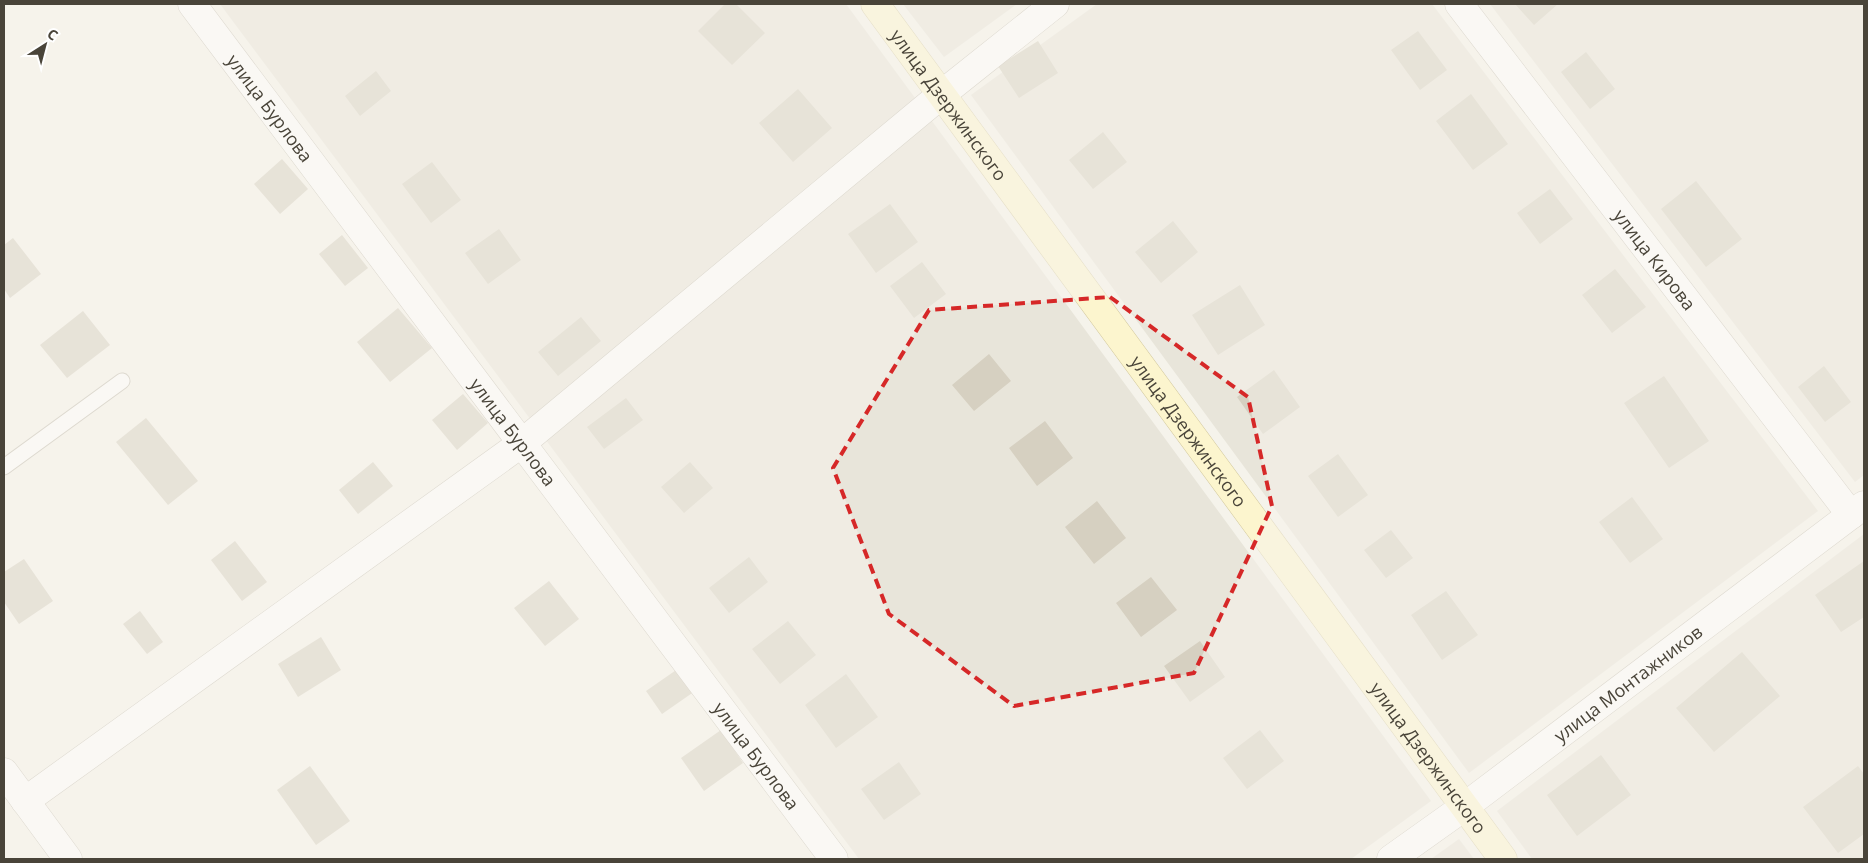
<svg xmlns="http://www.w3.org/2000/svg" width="1868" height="863" font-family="'Open Sans',sans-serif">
  <rect width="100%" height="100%" fill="#f5f3eb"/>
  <path fill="#e8e5da" d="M220,4H846L1431,801L1351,859H859Z
    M903,4H1017L944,57Z
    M1097,4H1432L1818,511L1469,773L971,95Z
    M1490,4H1864V475L1855,482Z
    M1864,534V859H1532L1497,811Z
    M1459,839L1474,859H1431Z"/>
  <path fill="#d6d0c1" d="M725,4H736L765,33L732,65L698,31Z
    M1515,4H1558L1534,25Z
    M1418,31L1447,70L1420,90L1391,50Z
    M1038,41L1058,73L1019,98L998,66Z
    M1586,52L1615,89L1590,109L1561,72Z
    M376,71L391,91L360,116L345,96Z
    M798,89L832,128L793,162L759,123Z
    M1471,94L1508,144L1473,170L1436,121Z
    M1103,132L1127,162L1093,189L1069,160Z
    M282,159L308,189L280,214L254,184Z
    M432,162L461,200L431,223L402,184Z
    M1696,181L1742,239L1706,267L1661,209Z
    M1550,189L1573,219L1540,244L1517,213Z
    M890,204L918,242L876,273L848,234Z
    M1173,221L1198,252L1161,283L1135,252Z
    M499,229L521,260L488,284L465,253Z
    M342,235L368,268L345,286L319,254Z
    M13,238L41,274L10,298L4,289V245Z
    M922,262L946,294L914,318L890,286Z
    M1615,269L1646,307L1612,333L1582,295Z
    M1240,285L1265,325L1218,355L1192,315Z
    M398,308L432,348L390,382L357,342Z
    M83,311L110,345L67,378L40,345Z
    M581,317L601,341L558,376L538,352Z
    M989,354L1011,381L974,411L952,385Z
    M1824,366L1851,402L1825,422L1798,387Z
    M1274,370L1300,407L1263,434L1237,397Z
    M1664,376L1709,441L1669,468L1624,403Z
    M463,394L488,423L457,450L432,420Z
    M626,398L643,420L604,449L587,427Z
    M146,418L198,481L168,505L116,442Z
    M1045,421L1073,458L1037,486L1009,448Z
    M1338,454L1368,495L1338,517L1308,476Z
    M373,462L393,486L358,514L339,490Z
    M690,462L713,488L684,513L661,487Z
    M1632,497L1663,539L1630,563L1599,522Z
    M1097,501L1126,538L1094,564L1065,527Z
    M1391,530L1413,558L1386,578L1364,550Z
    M235,541L267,582L242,601L211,560Z
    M749,557L768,582L729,613L709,588Z
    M24,559L53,601L19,624L4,602V572Z
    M1864,561V617L1841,632L1815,595Z
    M1151,577L1177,610L1141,637L1116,603Z
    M549,581L579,619L545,646L514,608Z
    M1446,591L1478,635L1442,660L1411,615Z
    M140,611L163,642L147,654L123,624Z
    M788,621L816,655L780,684L752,649Z
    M321,637L341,670L298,697L278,664Z
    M1200,641L1225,677L1190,702L1164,666Z
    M1742,652L1780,696L1714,752L1676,708Z
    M682,666L698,689L662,714L646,691Z
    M846,674L878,717L836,748L805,705Z
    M721,730L743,763L704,791L681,758Z
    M1260,730L1284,761L1247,789L1223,758Z
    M1601,755L1631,795L1577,836L1547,795Z
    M899,762L921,794L884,820L861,789Z
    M310,766L350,821L316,845L277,790Z
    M1858,766L1864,774V834L1838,853L1803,807Z"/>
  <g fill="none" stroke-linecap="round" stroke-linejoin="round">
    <g stroke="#c0bbae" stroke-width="17">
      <path id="lane" d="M4,467L122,381"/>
    </g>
    <g stroke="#c0bbae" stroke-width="29">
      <g id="street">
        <path id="s1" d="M192,4L834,859"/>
        <path id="s2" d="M1459,4L1851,515"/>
        <path d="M4,772L68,859"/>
        <path d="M25,801L522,443L942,94L1055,4"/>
        <path id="s3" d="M1391,859L1464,807L1864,505"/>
      </g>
    </g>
    <g stroke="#d2c89d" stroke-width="29">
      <g id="secondary">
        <path id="s4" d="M875,4L1503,859"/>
      </g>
    </g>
    <use href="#lane" stroke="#fff" stroke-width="15"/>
    <use href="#street" stroke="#fff" stroke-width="28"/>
    <use href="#secondary" stroke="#fcf5ce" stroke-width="28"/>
  </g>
  <path d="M0 0H1868V863H0ZM1110,297L1248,397L1272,506L1194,673L1014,706L889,614L833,468L929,310Z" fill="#f5f3eb" fill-opacity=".55" fill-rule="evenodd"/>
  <path fill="none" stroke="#d62828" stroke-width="4" stroke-dasharray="10 6" stroke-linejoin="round" d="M1110,297L1248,397L1272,506L1194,673L1014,706L889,614L833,468L929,310Z"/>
  <g text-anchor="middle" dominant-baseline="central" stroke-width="4.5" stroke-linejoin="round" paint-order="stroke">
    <g font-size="18" fill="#494439" stroke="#fff">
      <text stroke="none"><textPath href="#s4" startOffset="125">улица Дзержинского</textPath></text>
      <text stroke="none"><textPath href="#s1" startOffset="130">улица Бурлова</textPath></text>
      <text stroke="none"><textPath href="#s2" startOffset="322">улица Кирова</textPath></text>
      <text stroke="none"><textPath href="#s1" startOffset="535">улица Бурлова</textPath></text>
      <text stroke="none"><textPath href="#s4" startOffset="530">улица Дзержинского</textPath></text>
      <text stroke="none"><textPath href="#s3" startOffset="295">улица Монтажников</textPath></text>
      <text stroke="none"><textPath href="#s1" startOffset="940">улица Бурлова</textPath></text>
      <text stroke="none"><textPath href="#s4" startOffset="935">улица Дзержинского</textPath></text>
    </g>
  </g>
  <rect width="1868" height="863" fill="none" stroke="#494439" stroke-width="10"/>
  <g transform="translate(45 45) rotate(36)" stroke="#ffffff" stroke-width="4" paint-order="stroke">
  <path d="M0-4L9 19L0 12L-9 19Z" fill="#494439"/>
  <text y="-8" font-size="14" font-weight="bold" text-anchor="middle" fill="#494439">С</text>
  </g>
</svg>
